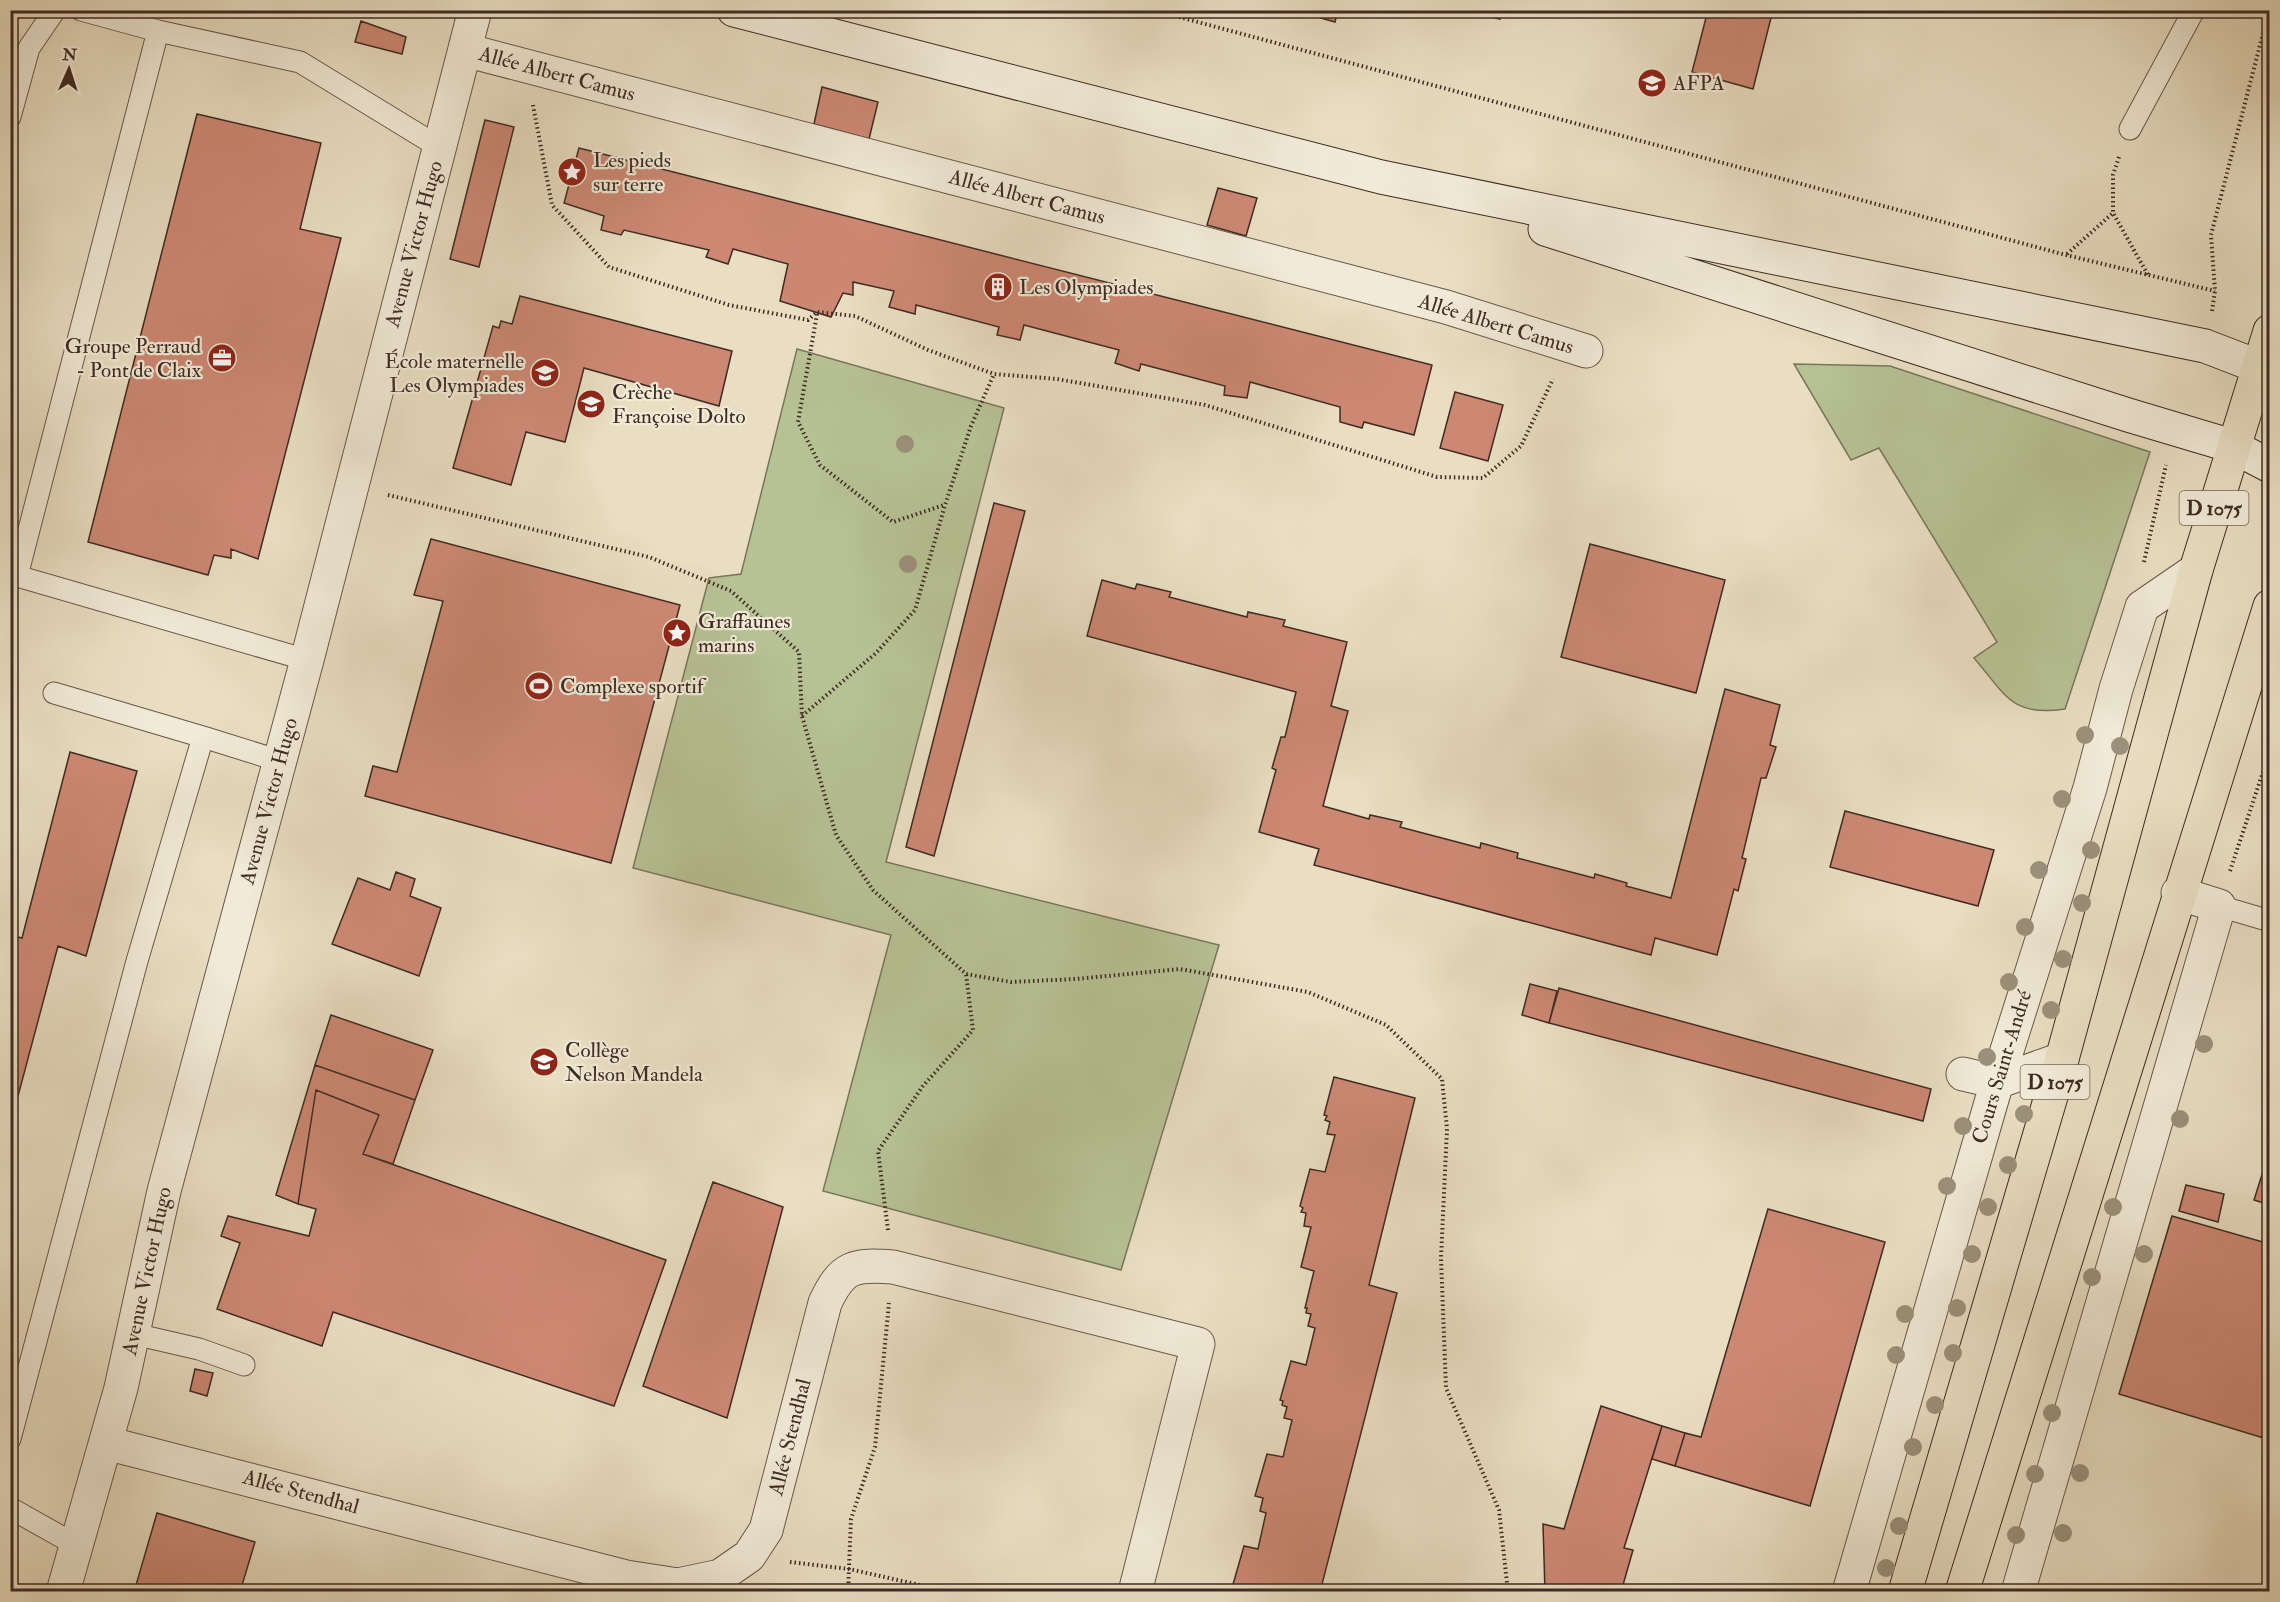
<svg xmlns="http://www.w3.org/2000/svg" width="2280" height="1602" font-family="'IM FELL Double Pica',serif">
  <rect width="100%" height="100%" fill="#e9dec2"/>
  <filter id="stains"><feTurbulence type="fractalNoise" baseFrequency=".00333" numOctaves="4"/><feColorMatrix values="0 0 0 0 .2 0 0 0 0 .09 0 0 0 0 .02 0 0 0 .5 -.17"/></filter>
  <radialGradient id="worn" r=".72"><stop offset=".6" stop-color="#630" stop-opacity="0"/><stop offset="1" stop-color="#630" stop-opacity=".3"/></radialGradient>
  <path fill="#b6c194" stroke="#7a765c" stroke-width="1.5" d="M797,349L1004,408L886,862L1219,945L1121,1270L823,1191L891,935L633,868L709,578L741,574Z
    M1794,364L1890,366L2150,452L2065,709C2011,717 2006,695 1974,658L1997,642L1879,448L1851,460Z"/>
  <path fill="#cd8874" stroke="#3e2b23" stroke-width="1.5" d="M1293,10H1338L1335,22Z
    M1463,10H1502L1500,19Z
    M1708,10H1773L1753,89L1692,72Z
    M361,21L406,37L402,54L355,42Z
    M822,87L878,102L869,139L814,124Z
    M197,114L321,143L300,229L341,238L258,559L231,549V558L214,555L208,575L88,542Z
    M485,120L514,127L479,267L450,259Z
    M579,148L1432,365L1414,435L1364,422L1362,428L1340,422V407L1250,382L1247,398L1224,395L1225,386L1141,364L1139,371L1115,363L1119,350L1024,325L1020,340L997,335L999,327L916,305L915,314L889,307L894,291L853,282V295L843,293L831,317L780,301L788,264L733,249L728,264L706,257L709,250L624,230L621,235L601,230L604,216L564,203Z
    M1218,188L1257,198L1246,236L1207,225Z
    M520,296L732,351L719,406L584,368L565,442L526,432L511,485L453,468L493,326L499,328L501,321L512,324Z
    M1455,392L1503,405L1488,461L1440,448Z
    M994,503L1025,511L934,856L906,847Z
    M431,539L680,605L611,863L365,796L373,766L397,772L443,601L414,595Z
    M1590,544L1725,580L1696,693L1561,657Z
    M1102,580L1135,589L1137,584L1171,592L1169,597L1247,617L1248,612L1285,620L1283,626L1347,642L1331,706L1348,711L1323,806L1369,819L1370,815L1402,822L1400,827L1480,848L1481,843L1518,853L1517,858L1594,878L1595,874L1627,883L1626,886L1671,898L1725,689L1780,705L1770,745L1776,747L1766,778H1761L1742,858L1746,859L1738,891L1734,889L1717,955L1655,938L1651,955L1314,865L1319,849L1259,832L1276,770L1272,768L1281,737H1285L1296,692L1087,636Z
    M70,752L137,771L86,956L58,946L10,1126V935L22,938Z
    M1845,811L1994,850L1978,906L1830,867Z
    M396,872L415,879L410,896L441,908L419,976L332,944L358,878L390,890Z
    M1530,984L1557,991L1549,1023L1522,1015Z
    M1559,988L1931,1089L1923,1121L1549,1023Z
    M331,1015L433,1050L415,1100L315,1065Z
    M315,1065L415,1100L393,1164L363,1154L379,1115L316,1090L298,1204L276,1195Z
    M1334,1077L1415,1098L1369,1285L1397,1293L1320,1592H1239L1232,1588L1244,1546L1258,1549L1266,1513L1260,1511L1263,1498L1255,1496L1267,1454L1283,1457L1292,1420L1284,1418L1287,1407L1282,1405L1283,1401L1280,1400L1291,1361L1306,1365L1315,1328L1308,1326L1311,1314L1306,1313L1307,1308H1305L1314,1271L1301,1267L1311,1227L1304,1226L1306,1213L1301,1212L1303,1208L1300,1206L1310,1169L1325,1172L1335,1135L1327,1134L1330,1122L1325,1120L1327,1116L1324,1115Z
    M316,1090L379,1115L363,1154L666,1260L614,1406L333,1312L322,1346L217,1309L240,1243L221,1236L228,1216L309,1236L316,1209L298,1204Z
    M2270,1149V1205L2254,1200Z
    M713,1182L783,1207L727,1418L643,1386Z
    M2186,1185L2224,1194L2218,1222L2179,1211Z
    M1768,1209L1885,1242L1810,1506L1675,1466L1685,1433L1701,1437Z
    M2172,1216L2270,1244V1440L2119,1394Z
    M195,1369L213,1373L207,1396L190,1391Z
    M1601,1406L1662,1426L1624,1548L1633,1550L1621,1592H1545L1543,1524L1564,1529Z
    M1662,1426L1685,1433L1675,1466L1652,1459Z
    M157,1513L255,1542L240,1592H134Z"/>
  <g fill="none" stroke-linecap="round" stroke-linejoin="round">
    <g stroke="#69584b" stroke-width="23">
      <path id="service" d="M158,31L300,62L439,147
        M10,117L29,48L55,10
        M2130,129L2194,10
        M10,574L307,660
        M17,576L158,31L81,10
        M54,693L203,737
        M2219,906L2270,921
        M134,1334L199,1349L244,1365
        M10,1439L137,961L203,737L280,761
        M10,1508L76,1545"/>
    </g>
    <g stroke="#69584b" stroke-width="35">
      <path id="minor" d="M465,50L1446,307L1586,351
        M1963,1074L1997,1082L2062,1059
        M106,1443L626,1577L678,1585L720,1576L749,1556L766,1530L825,1303C842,1266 854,1264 893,1267L1198,1344L1135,1592
        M63,1592L121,1388L164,1191L307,660L475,10
        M1849,1592L1997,1082L2090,788L2116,689L2142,607L2196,570
        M2018,1592L2219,906L2178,893"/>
    </g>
    <g stroke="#3e2b23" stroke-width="35">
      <path id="secondary" d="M734,10L1381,177L2205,346L2270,371
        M1545,229L2128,415L2232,446L2270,466"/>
    </g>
    <g stroke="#3e2b23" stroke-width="35">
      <path id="primary" d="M1905,1592L2062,1059L2196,570L2270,331
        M1962,1592L2270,606"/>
    </g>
    <path stroke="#3e2b23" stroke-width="4" stroke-dasharray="1.5 3" stroke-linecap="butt" d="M1153,10L2066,255L2215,291
      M533,105L552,205L609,267L729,305L808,320L817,312L855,316L928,350L994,374L1057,379L1205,405L1437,477L1483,478L1521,446L1553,379
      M2119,157L2113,175V213L2148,275
      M2067,254L2113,213
      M2212,311L2215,291L2211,235L2269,10
      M817,314L798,422L820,465L893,522L944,505
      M388,495L649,557L731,591L799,652L802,716L836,835L873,890L966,974L1011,982L1076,979L1180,969L1308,992L1386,1025L1442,1079L1447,1129L1441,1258L1446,1388L1499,1510L1508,1592
      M2144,562L2166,465
      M802,716L876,653L915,610L945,505L971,426L994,374
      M2230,871L2270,751
      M888,1230L878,1151L923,1086L973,1030L966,974
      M790,1562L849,1569L951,1592
      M848,1592L851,1519L875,1447L889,1303"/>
    <use href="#service" stroke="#f1ead7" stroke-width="21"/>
    <use href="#minor" stroke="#f1ead7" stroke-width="33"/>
    <use href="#secondary" stroke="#f1ead7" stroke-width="33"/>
    <use href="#primary" stroke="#e9dec2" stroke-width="33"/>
  </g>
  <g fill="#9b907a">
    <circle cx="905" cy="444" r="9"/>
    <circle cx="908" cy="564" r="9"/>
    <circle cx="2085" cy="735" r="9"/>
    <circle cx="2120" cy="746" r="9"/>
    <circle cx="2062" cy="799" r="9"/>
    <circle cx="2091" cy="850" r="9"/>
    <circle cx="2039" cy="870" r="9"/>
    <circle cx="2082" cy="903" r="9"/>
    <circle cx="2025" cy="927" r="9"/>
    <circle cx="2063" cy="959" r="9"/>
    <circle cx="2009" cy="982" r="9"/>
    <circle cx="2051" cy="1010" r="9"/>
    <circle cx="2204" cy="1044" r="9"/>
    <circle cx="1987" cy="1057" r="9"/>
    <circle cx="2024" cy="1114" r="9"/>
    <circle cx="2180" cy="1119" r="9"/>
    <circle cx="1963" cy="1126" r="9"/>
    <circle cx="2008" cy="1165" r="9"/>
    <circle cx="1947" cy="1186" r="9"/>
    <circle cx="1988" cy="1207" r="9"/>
    <circle cx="2113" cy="1207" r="9"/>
    <circle cx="1972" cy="1254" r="9"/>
    <circle cx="2144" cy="1254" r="9"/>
    <circle cx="2092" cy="1277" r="9"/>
    <circle cx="1957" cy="1308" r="9"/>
    <circle cx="1905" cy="1314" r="9"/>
    <circle cx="1953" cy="1353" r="9"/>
    <circle cx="1896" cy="1355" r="9"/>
    <circle cx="1935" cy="1405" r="9"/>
    <circle cx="2052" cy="1413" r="9"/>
    <circle cx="1913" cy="1447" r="9"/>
    <circle cx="2080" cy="1473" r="9"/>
    <circle cx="2035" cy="1474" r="9"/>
    <circle cx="1899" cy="1526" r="9"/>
    <circle cx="2063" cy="1533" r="9"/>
    <circle cx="2016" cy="1535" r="9"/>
    <circle cx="1886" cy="1568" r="9"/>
  </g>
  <defs>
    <g id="university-disc" transform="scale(1.5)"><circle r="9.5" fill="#8f2418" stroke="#f1ead7"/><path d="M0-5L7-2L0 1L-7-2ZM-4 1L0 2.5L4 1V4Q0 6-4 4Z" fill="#fff"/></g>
    <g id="sight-disc" transform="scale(1.5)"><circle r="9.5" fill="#8f2418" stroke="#f1ead7"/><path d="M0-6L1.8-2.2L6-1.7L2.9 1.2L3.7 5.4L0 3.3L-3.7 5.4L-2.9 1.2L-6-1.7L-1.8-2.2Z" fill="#fff"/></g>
    <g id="building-disc" transform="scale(1.5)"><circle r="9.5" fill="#8f2418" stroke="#f1ead7"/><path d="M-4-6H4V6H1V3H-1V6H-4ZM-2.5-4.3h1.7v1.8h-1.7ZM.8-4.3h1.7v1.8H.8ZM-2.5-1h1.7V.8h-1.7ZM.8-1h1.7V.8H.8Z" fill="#fff"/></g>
    <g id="office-disc" transform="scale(1.5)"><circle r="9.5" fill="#8f2418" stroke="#f1ead7"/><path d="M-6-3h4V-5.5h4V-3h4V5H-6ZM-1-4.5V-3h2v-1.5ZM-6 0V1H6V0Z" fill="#fff"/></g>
    <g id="school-disc" transform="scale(1.5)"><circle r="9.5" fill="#8f2418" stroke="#f1ead7"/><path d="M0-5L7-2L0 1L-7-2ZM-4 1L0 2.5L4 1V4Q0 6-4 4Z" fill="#fff"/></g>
    <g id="stadium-disc" transform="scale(1.5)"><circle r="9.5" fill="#8f2418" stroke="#f1ead7"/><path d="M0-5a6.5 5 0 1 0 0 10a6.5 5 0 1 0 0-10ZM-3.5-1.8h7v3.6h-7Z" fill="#fff"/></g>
  </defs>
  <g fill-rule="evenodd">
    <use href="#university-disc" x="1652" y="83"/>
    <use href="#sight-disc" x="572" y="172"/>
    <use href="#building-disc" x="998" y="287"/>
    <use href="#office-disc" x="222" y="358"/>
    <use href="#school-disc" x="545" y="373"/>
    <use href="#school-disc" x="591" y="404"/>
    <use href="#sight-disc" x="677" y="633"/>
    <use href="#stadium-disc" x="539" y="686"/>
    <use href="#school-disc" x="544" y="1062"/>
  </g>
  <g text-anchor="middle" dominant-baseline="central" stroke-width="4.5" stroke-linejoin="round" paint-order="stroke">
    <g fill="#f1ead7" stroke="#746459" stroke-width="1.5">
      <rect x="2179.5" y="491" width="69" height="34" rx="4.5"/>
      <rect x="2020.5" y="1065" width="69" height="34" rx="4.5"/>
    </g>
    <g font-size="20" font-weight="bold" fill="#3e2b23">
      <text x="2214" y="508">D 1075</text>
      <text x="2055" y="1082">D 1075</text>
    </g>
    <g font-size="21" fill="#3e2b23" stroke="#f1ead7">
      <text transform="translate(557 74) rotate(15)">Allée Albert Camus</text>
      <text transform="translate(1027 197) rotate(15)">Allée Albert Camus</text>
      <text transform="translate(414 244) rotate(-75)">Avenue Victor Hugo</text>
      <text transform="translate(1496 324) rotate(17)">Allée Albert Camus</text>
      <text transform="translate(269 801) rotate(-75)">Avenue Victor Hugo</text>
      <text transform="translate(2002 1067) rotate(-73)">Cours Saint-André</text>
      <text transform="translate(147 1271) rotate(-78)">Avenue Victor Hugo</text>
      <text transform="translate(790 1437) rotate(-76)">Allée Stendhal</text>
      <text transform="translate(301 1492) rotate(15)">Allée Stendhal</text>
    </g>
    <g font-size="21" fill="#3e2b23" stroke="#f1ead7" text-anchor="start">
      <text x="1673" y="83">AFPA</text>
      <text x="593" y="160">Les pieds<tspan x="593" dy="24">sur terre</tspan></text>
      <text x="1019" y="287">Les Olympiades</text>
      <text x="201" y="346" text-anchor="end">Groupe Perraud<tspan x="201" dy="24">- Pont de Claix</tspan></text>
      <text x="524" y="361" text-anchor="end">École maternelle<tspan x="524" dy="24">Les Olympiades</tspan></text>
      <text x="612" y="392">Crèche<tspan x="612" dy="24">Françoise Dolto</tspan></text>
      <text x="698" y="621">Graffaunes<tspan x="698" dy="24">marins</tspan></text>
      <text x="560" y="686">Complexe sportif</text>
      <text x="565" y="1050">Collège<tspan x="565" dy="24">Nelson Mandela</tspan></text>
    </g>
  </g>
  <rect width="2280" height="1602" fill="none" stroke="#e9dec2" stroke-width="36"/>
  <rect x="12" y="12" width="2256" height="1578" fill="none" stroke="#3e2b23" stroke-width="3"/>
  <rect x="18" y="18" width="2244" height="1566" fill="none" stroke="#3e2b23" stroke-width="1.5"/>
  <g transform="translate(69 69) rotate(3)" stroke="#f1ead7" stroke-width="4.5" paint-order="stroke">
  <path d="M0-4.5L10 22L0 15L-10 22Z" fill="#3e2b23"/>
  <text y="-9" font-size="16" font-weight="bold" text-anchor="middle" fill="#3e2b23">N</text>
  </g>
  <rect width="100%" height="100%" filter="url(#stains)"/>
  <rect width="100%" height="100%" fill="url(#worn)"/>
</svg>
